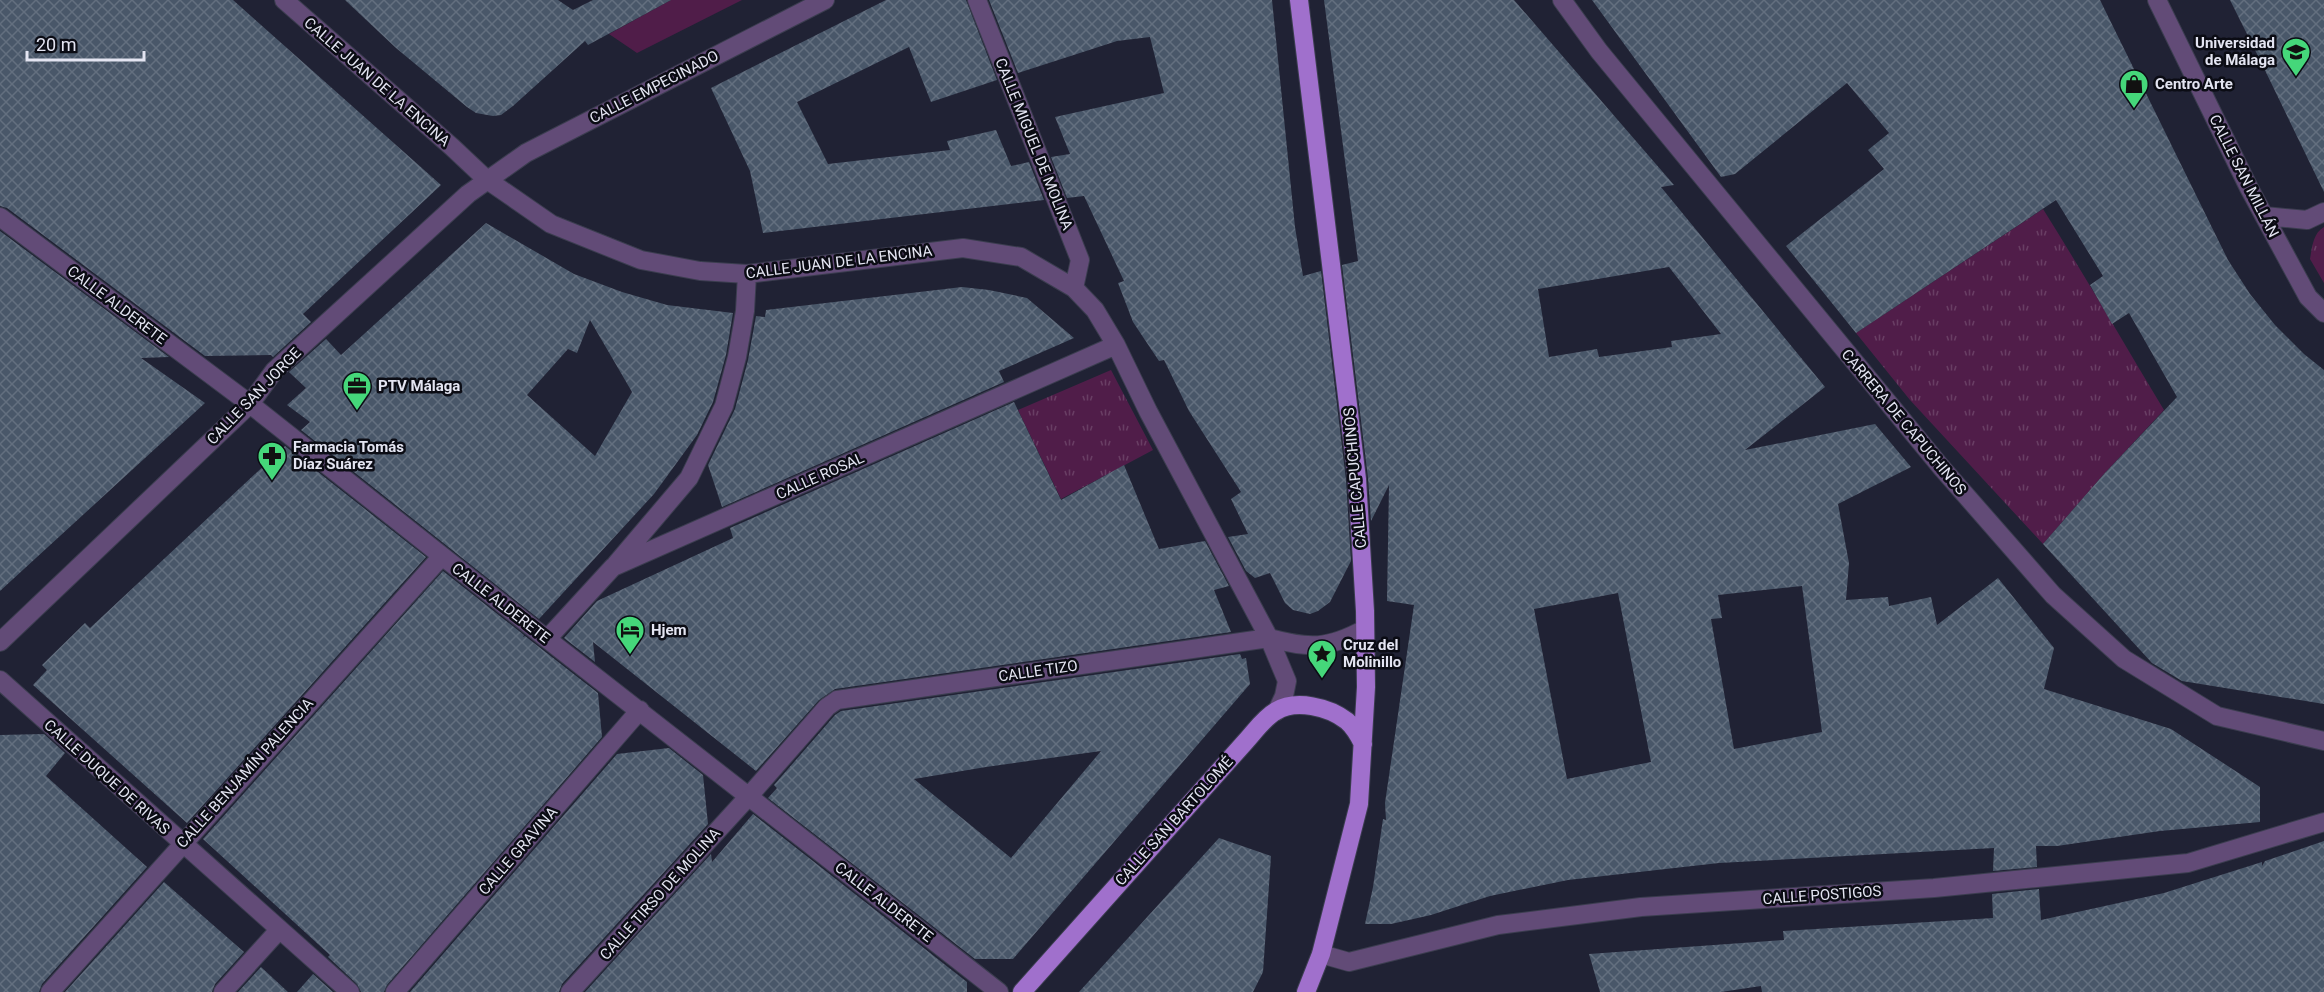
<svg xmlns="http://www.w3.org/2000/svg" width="2324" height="992" font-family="Roboto,sans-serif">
  <defs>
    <pattern id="grass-tufts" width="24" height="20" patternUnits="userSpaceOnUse" patternTransform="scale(1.5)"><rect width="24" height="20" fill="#501d49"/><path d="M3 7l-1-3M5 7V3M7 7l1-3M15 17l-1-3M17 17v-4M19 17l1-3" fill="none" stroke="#693e64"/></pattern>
    <pattern id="building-cross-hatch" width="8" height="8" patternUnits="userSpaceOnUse" patternTransform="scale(1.5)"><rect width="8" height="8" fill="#495769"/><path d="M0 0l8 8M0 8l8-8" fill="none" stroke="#636f7f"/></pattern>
  </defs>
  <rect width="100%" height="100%" fill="#202234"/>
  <path fill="url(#grass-tufts)" d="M2043,209C2085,276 2123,342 2164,410L2104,474L2043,544L1910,400L1856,333Z
    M2324,227V283L2310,259C2312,248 2313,233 2324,227Z
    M1111,370L1153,450L1061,499L1018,410Z"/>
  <path fill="#501d49" d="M671,0H742L637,53L609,34Z"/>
  <path fill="url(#building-cross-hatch)" fill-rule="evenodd" d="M0,0H233L441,185L303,314L311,322L273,357L271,355L205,356L7,208L0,206Z
    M345,0H558L573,10L593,0H671L588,45L585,41L513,106L501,115L493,116L476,113L467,107L396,48Z
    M886,0H966L997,80L931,102L909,47L797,102L828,164L950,150L947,141L996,130L1011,166L1029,162L1044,200L763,233L750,171L711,88Z
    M989,0H1272L1295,227L1303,276L1321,271L1346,480L1351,561L1330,602L1318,611L1310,614L1293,610L1285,603L1270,573L1255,578L1246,571L1228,537L1248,534L1231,499L1241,492L1189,411L1164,360L1159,361L1133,322L1118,283L1124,281L1084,196L1067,198L1051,157L1070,154L1055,117L1164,93L1150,37L1117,41L1018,73Z
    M1324,0H1514L1674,185L1661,187L1825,387L1745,450L1875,424L1911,467L1838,504L1849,563L1846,600L1888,597L1889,606L1931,597L1937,625L1998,578L2054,648L2044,689L2171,729L2260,787V822L2160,831L2057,846H2036L2037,867L1993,871L1994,848L1719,863L1568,880L1490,896L1431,915L1391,924H1365L1373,887L1383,819L1386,820L1385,803L1414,605L1387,601L1389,485L1371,521L1368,478L1342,265L1358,261ZM1669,267L1721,334L1671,341L1672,347L1599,357L1597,349L1549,357L1538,289ZM1802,586L1822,732L1734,749L1711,619L1722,618L1718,595ZM1618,593L1651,762L1567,779L1534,609Z
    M1592,0H2100L2228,260L2250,294L2275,325L2304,354L2324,370V704L2182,681L2152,663L2043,544L2104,474L2177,397L2129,313L2112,324L2090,285L2103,276L2056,200L1856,333L1786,246L1884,169L1868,150L1889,133L1847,83L1735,174L1721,177Z
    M2230,0H2324V192L2260,60Z
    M486,223L574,274L622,292L667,305L733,313L726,355L713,402L697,435L654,494L539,619L301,430L310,422L287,405L306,388L289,372L326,339L341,355ZM590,320L632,392L595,456L527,395L568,349L577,353Z
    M0,231L169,357L141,358L205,403L0,591Z
    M962,287L989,290L1027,298L1074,338L999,371L1004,382L722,507L708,465L735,409L748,360L756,316L765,317L766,310Z
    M1014,402L1061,500L1124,465L1159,549L1205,541L1229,586L1214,590L1231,632L835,689L819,700L756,771L593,642L595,662L564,638L597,601L733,538L730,528Z
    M285,446L426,557L187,823L33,685L47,670L42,665L85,623L90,628Z
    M443,571L524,635L523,637L525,636L598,693L602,737L387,985L384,992H361L357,984L328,957L330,955L203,839Z
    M1240,654L1242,659L1246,658L1250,684L1013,959H975L768,798L777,788L774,785L835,715L841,711ZM1101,751L1011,858L914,779L986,767Z
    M44,734L65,753L46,776L147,867L42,984L39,992H0V735Z
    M669,748L703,775L708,824L562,984L559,992H410L617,754Z
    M753,814L967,982V992H585L711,854L712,862Z
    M1219,838L1271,856L1263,972L1253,992H1079Z
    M2324,841V992H1762L1761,986L1721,992H1600L1589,954L1784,940L1783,931L1993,918L1992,894L2039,889L2041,920L2164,893L2262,862V866L2265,861Z
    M164,882L244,952L215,984L212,992H65Z
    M261,967L288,992H238Z
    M313,974L333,992H297Z"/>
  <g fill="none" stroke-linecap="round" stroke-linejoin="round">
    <g stroke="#3b3d4f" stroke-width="20">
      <path id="minor" d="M284,0L452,147L486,179L551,224L641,260L700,271L747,274L963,248L1021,257L1074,288L1095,310L1116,345L1148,411L1269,638L1287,681L1284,696L1277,711
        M977,0L1080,260L1074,288
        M1562,0L1599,51L1941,467L2053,595L2124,659L2217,716L2324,741
        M2157,0L2249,188L2308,297L2324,313
        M2264,216L2307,220L2324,212
        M0,217L250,404L547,639L999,992
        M616,564L689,478L724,406L737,357L745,311L747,274
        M547,639L613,567L1116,345
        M0,642L250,404L274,371L468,194L526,153L825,0
        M0,680L350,992
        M1321,954L1349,962L1498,925L1641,907L1934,888L2188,863L2324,822
        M50,992L442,556
        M223,992L279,930
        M395,992L640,710
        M570,992L749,796L827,707L837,700L1269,638C1309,649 1328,649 1365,629"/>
    </g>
    <g stroke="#3b3d4f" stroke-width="20">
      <path id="major" d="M1299,0L1357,479L1365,611L1366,687L1359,804L1321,954L1306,992
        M1022,992L1246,741C1255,731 1264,718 1276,711C1296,699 1329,707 1347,721C1354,727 1359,736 1363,744"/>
    </g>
    <use href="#minor" stroke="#624b77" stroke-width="18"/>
    <use href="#major" stroke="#a070cc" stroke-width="18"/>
  </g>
  <defs>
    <g id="university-pin" transform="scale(1.5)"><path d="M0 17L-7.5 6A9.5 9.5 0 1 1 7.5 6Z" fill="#45d77a" stroke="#0b0c14"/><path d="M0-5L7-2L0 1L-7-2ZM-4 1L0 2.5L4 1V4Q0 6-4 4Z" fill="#111"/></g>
    <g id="shop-pin" transform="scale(1.5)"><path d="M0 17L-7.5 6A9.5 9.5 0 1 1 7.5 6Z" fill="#45d77a" stroke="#0b0c14"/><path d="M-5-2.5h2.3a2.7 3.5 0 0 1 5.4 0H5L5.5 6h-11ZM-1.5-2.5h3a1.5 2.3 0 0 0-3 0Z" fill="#111"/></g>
    <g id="office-pin" transform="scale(1.5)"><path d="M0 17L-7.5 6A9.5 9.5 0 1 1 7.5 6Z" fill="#45d77a" stroke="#0b0c14"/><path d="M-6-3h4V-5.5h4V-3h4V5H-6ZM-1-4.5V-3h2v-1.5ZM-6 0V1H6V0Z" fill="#111"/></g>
    <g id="pharmacy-pin" transform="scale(1.5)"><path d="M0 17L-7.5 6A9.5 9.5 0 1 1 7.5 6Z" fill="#45d77a" stroke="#0b0c14"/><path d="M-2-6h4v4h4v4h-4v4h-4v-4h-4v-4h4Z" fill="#111"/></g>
    <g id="hotel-pin" transform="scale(1.5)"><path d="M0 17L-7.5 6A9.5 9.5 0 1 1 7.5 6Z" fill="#45d77a" stroke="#0b0c14"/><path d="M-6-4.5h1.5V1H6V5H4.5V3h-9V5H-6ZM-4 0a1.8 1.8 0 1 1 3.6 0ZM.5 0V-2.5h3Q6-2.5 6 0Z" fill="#111"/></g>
    <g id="sight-pin" transform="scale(1.5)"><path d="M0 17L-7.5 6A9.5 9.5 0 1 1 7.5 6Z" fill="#45d77a" stroke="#0b0c14"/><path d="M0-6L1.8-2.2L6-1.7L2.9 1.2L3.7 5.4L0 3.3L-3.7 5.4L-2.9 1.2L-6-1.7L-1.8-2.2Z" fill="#111"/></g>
  </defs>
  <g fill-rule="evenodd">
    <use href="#university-pin" x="2296" y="52"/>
    <use href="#shop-pin" x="2134" y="84"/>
    <use href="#office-pin" x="357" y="386"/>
    <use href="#pharmacy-pin" x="272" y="456"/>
    <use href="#hotel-pin" x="630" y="630"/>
    <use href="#sight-pin" x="1322" y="654"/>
  </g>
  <g text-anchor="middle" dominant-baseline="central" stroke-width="5" stroke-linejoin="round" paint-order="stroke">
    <g font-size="15" font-weight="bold" fill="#e4e5f2" stroke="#0b0c14" text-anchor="start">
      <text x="2275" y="43" text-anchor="end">Universidad<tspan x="2275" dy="17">de Málaga</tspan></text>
      <text x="2155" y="84">Centro Arte</text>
      <text x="378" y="386">PTV Málaga</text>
      <text x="293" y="447">Farmacia Tomás<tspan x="293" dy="17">Díaz Suárez</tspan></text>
      <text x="651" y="630">Hjem</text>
      <text x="1343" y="645">Cruz del<tspan x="1343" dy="17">Molinillo</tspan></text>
    </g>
    <g font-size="15" fill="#e4e5f2" stroke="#0b0c14">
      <text transform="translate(377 82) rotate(41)">CALLE JUAN DE LA ENCINA</text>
      <text transform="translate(654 87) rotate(-27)">CALLE EMPECINADO</text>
      <text transform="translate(1034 144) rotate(68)">CALLE MIGUEL DE MOLINA</text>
      <text transform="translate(2244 176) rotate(63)">CALLE SAN MILLÁN</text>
      <text transform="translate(839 262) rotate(-7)">CALLE JUAN DE LA ENCINA</text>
      <text transform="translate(117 305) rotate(37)">CALLE ALDERETE</text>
      <text transform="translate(254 396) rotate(-46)">CALLE SAN JORGE</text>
      <text transform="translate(1904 422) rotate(50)">CARRERA DE CAPUCHINOS</text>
      <text transform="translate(820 476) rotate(-24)">CALLE ROSAL</text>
      <text transform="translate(1355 478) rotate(-95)">CALLE CAPUCHINOS</text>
      <text transform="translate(501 603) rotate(38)">CALLE ALDERETE</text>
      <text transform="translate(1038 671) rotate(-8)">CALLE TIZO</text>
      <text transform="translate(245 773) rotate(-48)">CALLE BENJAMÍN PALENCIA</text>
      <text transform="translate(107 777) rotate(42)">CALLE DUQUE DE RIVAS</text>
      <text transform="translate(1174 821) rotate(-48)">CALLE SAN BARTOLOMÉ</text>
      <text transform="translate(518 851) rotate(-49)">CALLE GRAVINA</text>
      <text transform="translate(660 894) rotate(-48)">CALLE TIRSO DE MOLINA</text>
      <text transform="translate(1822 895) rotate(-4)">CALLE POSTIGOS</text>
      <text transform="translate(884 902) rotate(38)">CALLE ALDERETE</text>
    </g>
  </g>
  <path d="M27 51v9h117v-9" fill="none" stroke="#e4e5f2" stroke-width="3"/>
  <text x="36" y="51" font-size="18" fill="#e4e5f2" stroke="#0b0c14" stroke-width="4.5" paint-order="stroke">20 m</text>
</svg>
